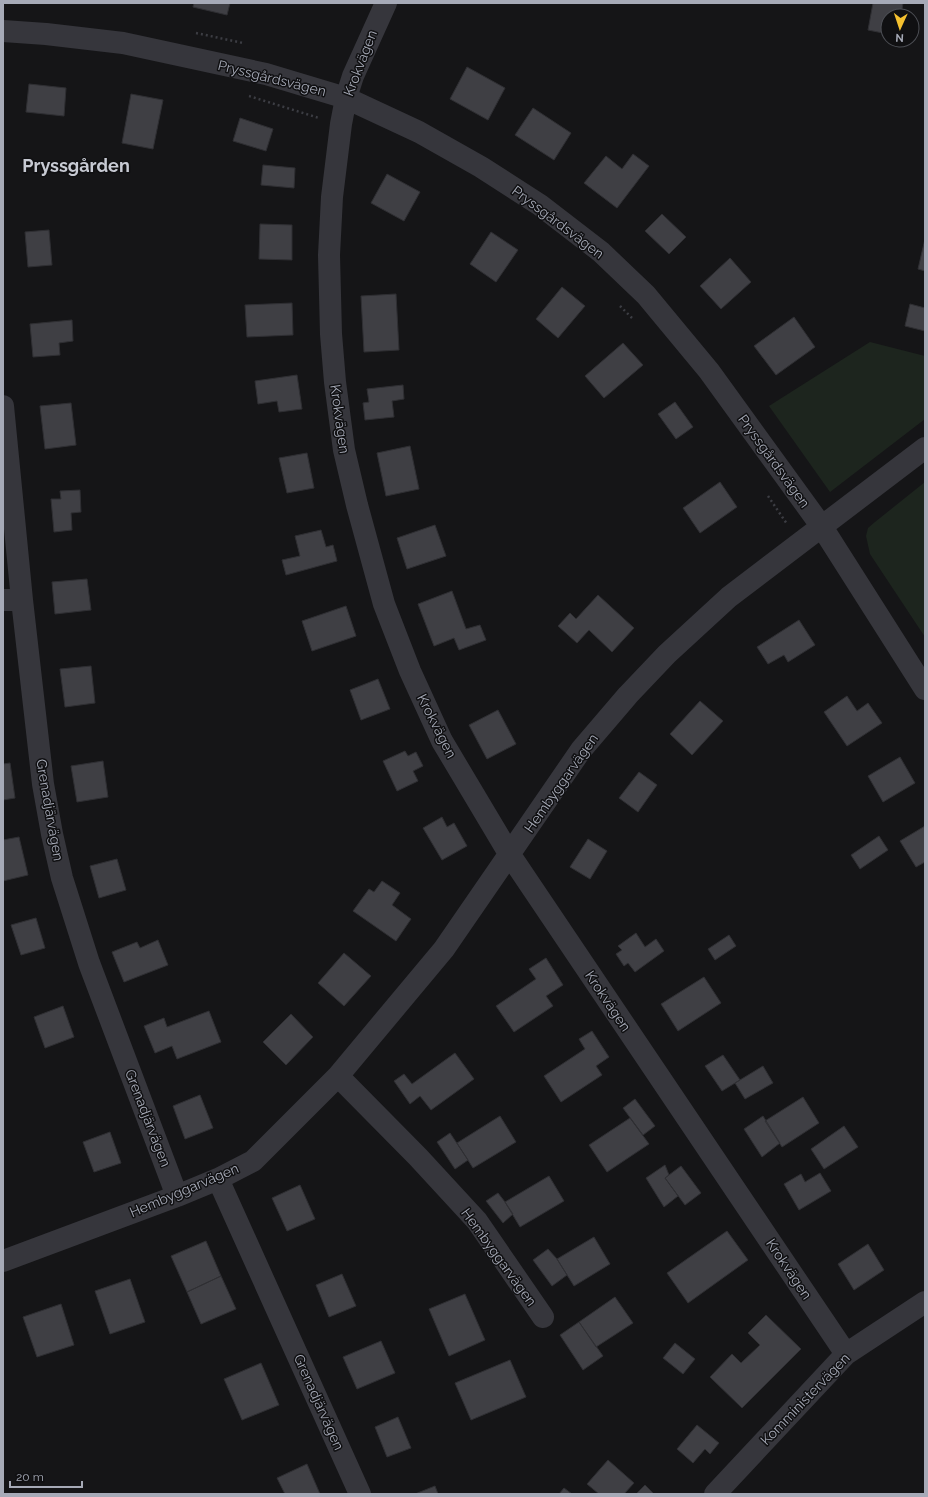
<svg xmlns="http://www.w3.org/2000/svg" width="928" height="1497" font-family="Raleway,sans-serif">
  <rect width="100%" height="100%" fill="#151517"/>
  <path fill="#1d251e" d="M870,342L925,356V419L830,492L769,406Z
    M925,482V637L870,554L866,536L868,528L875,522Z"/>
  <path fill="#3f3f44" stroke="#2f2f33" d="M194,3H230L227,15L193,7Z
    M873,3H903L901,16H888V34L868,30Z
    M467,67L505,88L488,120L450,99Z
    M29,84L66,88L64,116L26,112Z
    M131,94L163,100L153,149L122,143Z
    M533,108L571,133L554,160L515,135Z
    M240,118L273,129L266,151L233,141Z
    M633,154L649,166L617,208L584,183L606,156L622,169Z
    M263,165L295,168L294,188L261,185Z
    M387,174L420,192L404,221L371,203Z
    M662,214L686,237L669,254L645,231Z
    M260,224L292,225V260L259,259Z
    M49,230L52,265L28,267L25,232Z
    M491,232L518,250L496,282L470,264Z
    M925,239V271L918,269Z
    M730,258L751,282L721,309L700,286Z
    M562,287L585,306L558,338L536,319Z
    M396,294L399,350L364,352L361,296Z
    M292,303L293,335L247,337L245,305Z
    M910,304L925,308V331L905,326Z
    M794,317L815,347L776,375L754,346Z
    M72,320L73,341L59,343L60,355L33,357L30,324Z
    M623,343L643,365L604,398L585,376Z
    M297,375L302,409L279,412L277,401L258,404L255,381Z
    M403,385L404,399L392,401L394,417L365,420L363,403L369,402L367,389Z
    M675,402L693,427L676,439L658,414Z
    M71,403L76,445L45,449L40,406Z
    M410,446L419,489L386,496L377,453Z
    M307,453L314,488L287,493L279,458Z
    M720,482L737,507L700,533L683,508Z
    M80,490L81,512L71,513L72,530L54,532L51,499H61L60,491Z
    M435,525L446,556L407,569L397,538Z
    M321,530L326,547L333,545L337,561L286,575L282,560L300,556L295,536Z
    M87,579L91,610L55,614L52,582Z
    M452,591L466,629L480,625L486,640L459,650L454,638L434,646L418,604Z
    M598,595L634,628L612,652L589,630L577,643L558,626L570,613L576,619Z
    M346,606L356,636L312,651L302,621Z
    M799,620L815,645L788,662L784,655L768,664L757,647Z
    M91,666L95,703L65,707L60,669Z
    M378,679L390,709L361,720L350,690Z
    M847,696L857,711L868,703L882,723L847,746L824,712Z
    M700,701L723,721L692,755L670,734Z
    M498,710L516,744L487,759L469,725Z
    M405,751L408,756L416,752L423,766L413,771L418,781L397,791L383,761Z
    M900,757L915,783L883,802L868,776Z
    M103,761L108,797L77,802L71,766Z
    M10,763L15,798L3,800V764Z
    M639,772L657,785L638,812L619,798Z
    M442,817L447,827L454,823L467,846L442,860L423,828Z
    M925,826V862L916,867L900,841Z
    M879,836L888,850L860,869L851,855Z
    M19,837L28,875L3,881V840Z
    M588,839L607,851L590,879L570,867Z
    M117,859L126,890L99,898L90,866Z
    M382,881L400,893L392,905L411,919L396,941L353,911L369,889L374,892Z
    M36,918L45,948L21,955L11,925Z
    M636,933L645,947L656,939L664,951L635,972L628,963L624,966L616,954L622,950L618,946Z
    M729,935L736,946L715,960L708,949Z
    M158,940L168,965L124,982L112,952L137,942L140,948Z
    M344,953L371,976L344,1006L318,983Z
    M546,958L563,985L546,996L553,1006L514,1032L496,1006L536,979L529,969Z
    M704,977L721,1003L678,1031L661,1004Z
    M63,1006L74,1037L45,1048L34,1017Z
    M209,1011L221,1042L177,1059L172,1046L155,1053L144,1026L164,1018L167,1027Z
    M291,1014L313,1037L286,1065L263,1042Z
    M592,1031L609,1057L596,1066L602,1075L561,1102L544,1076L585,1049L579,1039Z
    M455,1053L474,1079L431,1110L420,1096L410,1104L394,1081L404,1074L412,1084Z
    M723,1055L740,1080L722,1091L705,1066Z
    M763,1066L773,1083L745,1099L735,1083Z
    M200,1095L213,1128L185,1139L173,1106Z
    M803,1097L819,1123L782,1147L765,1121Z
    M635,1099L655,1126L643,1135L623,1108Z
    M500,1116L516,1142L473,1168L457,1143Z
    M763,1116L780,1143L762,1157L744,1129Z
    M630,1118L649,1144L607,1172L589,1145Z
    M844,1126L858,1147L824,1169L811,1149Z
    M110,1132L121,1163L94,1172L83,1142Z
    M450,1133L468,1160L455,1169L437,1142Z
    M665,1165L669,1175L665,1178L678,1196L664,1207L646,1178Z
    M681,1166L701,1193L685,1205L665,1178Z
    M820,1173L831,1191L799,1210L784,1184L801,1174L805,1182Z
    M549,1176L564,1201L520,1227L505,1202Z
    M300,1185L315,1219L287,1231L272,1198Z
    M498,1193L505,1202L513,1214L503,1223L486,1201Z
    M727,1231L748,1260L688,1303L667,1273Z
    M594,1237L610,1264L574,1286L557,1259Z
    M206,1241L221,1276L187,1292L171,1256Z
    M868,1244L884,1270L854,1290L838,1264Z
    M548,1249L557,1259L567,1275L552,1286L533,1260Z
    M342,1274L356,1306L329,1317L316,1285Z
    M221,1276L236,1309L201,1324L187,1292Z
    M130,1279L145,1322L110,1334L95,1291Z
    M465,1294L485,1340L449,1356L429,1309Z
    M615,1297L633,1323L596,1347L579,1322Z
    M61,1304L74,1345L37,1357L23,1317Z
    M766,1315L801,1349L742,1408L710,1377L732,1354L741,1363L760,1345L748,1333Z
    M579,1322L603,1356L583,1370L560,1335Z
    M381,1341L395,1373L357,1389L343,1357Z
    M675,1343L695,1359L683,1374L663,1358Z
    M510,1360L526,1397L471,1420L455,1383Z
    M261,1363L279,1405L242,1420L224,1379Z
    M398,1417L411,1448L387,1457L375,1427Z
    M697,1425L719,1443L710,1454L705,1449L693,1463L677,1449Z
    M608,1460L634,1483L624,1494H599L587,1484Z
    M307,1464L320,1494H285L277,1478Z
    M645,1485L654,1494H636Z
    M435,1486L438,1494H415Z
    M564,1488L572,1494H559Z"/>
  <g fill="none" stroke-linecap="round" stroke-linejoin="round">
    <path stroke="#3c3d43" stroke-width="2.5" stroke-dasharray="2 3" stroke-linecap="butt" d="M196,33L243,43
      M249,96L319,118
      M620,306L632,318
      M768,496L787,524"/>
    <path stroke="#36363c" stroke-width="22" d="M386,3L353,76L346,98L341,124L332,197L329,255L331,334L335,382L344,450L357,505L384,604L410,671L442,741L510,855L846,1354
      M3,31L46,34L123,43L266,74L346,98L419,132L481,167L540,205L601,252L646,295L709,371L822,527L925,689
      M3,406L22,600L43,784L52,834L62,878L89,963L177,1196
      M3,600H22
      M338,1076L418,1157L477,1221L543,1317
      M218,1179L360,1494
      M3,1261L177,1196L218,1179L253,1161L338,1076L444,949L581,750L628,695L667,654L729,597L925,448
      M715,1494L846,1354L925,1302"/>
  </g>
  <g text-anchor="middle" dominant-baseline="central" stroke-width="3" stroke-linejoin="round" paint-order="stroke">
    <g font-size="14" fill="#a6aab7" stroke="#101012">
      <text transform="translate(360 63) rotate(-69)">Krokvägen</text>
      <text transform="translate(272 78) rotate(14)">Pryssgårdsvägen</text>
      <text transform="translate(558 222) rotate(37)">Pryssgårdsvägen</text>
      <text transform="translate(340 419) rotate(82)">Krokvägen</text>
      <text transform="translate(774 461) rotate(54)">Pryssgårdsvägen</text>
      <text transform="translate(437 726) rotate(63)">Krokvägen</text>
      <text transform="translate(561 783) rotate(-55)">Hembyggarvägen</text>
      <text transform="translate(50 810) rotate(80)">Grenadjärvägen</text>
      <text transform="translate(608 1001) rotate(56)">Krokvägen</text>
      <text transform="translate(148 1118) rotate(69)">Grenadjärvägen</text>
      <text transform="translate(184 1190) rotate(-23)">Hembyggarvägen</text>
      <text transform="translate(499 1257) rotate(54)">Hembyggarvägen</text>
      <text transform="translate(789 1269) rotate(56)">Krokvägen</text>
      <text transform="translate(805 1399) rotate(-46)">Komministervägen</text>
      <text transform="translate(319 1402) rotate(66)">Grenadjärvägen</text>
    </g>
    <g font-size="18" font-weight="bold" fill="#c7cad3" stroke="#101012">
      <text x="76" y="165">Pryssgården</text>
    </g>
  </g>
  <rect width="928" height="1497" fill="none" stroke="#a6aab7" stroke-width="8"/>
  <g transform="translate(900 28) rotate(183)"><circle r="19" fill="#101012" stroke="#4c4e54"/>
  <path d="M0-3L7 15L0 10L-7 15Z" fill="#f4c02f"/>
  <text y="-6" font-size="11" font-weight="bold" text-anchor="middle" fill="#a6aab7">N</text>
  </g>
  <path d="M10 1481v6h72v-6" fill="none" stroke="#a6aab7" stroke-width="2"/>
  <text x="16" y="1481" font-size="12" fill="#a6aab7" stroke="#101012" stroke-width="3" paint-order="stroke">20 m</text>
</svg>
